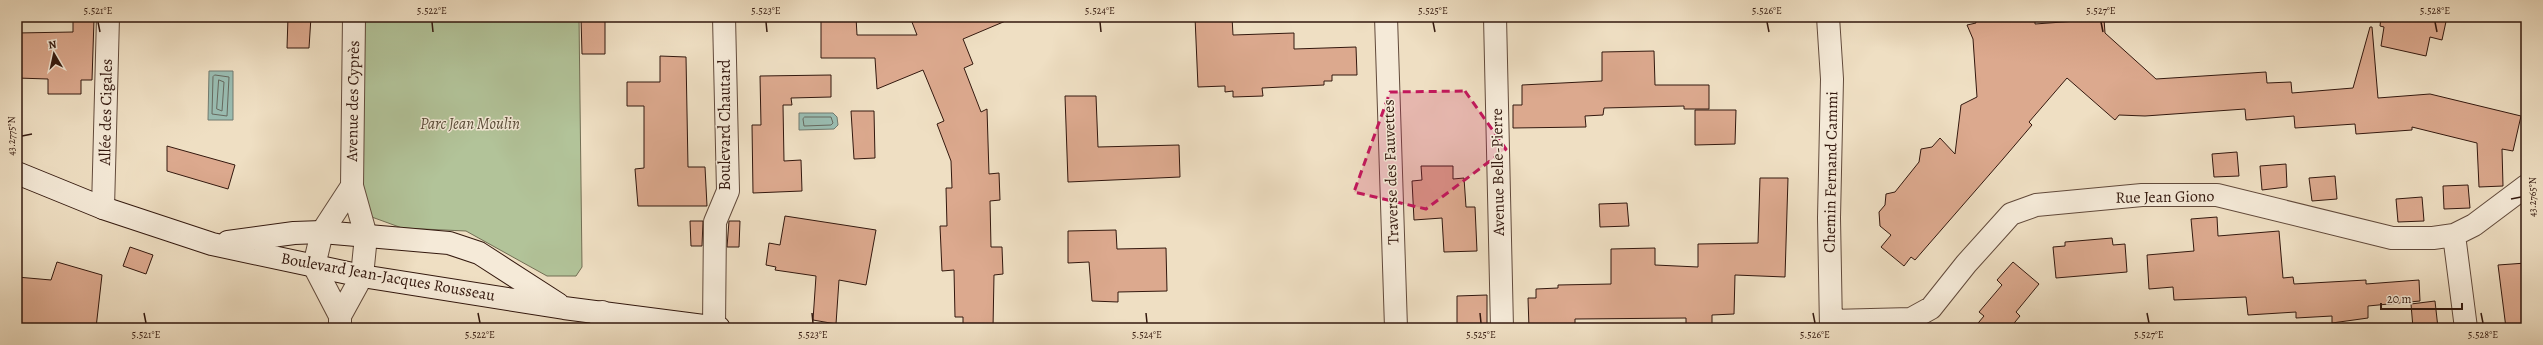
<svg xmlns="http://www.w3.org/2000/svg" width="2543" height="345" font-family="Alegreya,serif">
  <rect width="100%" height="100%" fill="#efdfc3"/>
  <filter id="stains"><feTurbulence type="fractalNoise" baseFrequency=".005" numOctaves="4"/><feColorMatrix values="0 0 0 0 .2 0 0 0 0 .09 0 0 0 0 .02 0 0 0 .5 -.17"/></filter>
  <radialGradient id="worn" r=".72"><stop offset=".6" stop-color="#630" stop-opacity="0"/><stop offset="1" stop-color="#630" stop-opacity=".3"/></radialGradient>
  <path fill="#b2c399" stroke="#726e54" d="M365,17H579L582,267L576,276H547L466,231L402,228L369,216L362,189Z"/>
  <path fill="#9abdb2" stroke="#717b70" d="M209,71H233V120H208Z
    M799,113H833L837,117L838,125L834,129L799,130Z"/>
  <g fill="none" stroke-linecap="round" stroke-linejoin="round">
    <path stroke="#666a60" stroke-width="1" d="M215,75L229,77L227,116L212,114L213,77Z
      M219,80L224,82L222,111L217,109Z
      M805,117H831L833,123L831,125L804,126L803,119Z"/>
  </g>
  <path fill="#dca98e" stroke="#33180e" d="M288,17H311L309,48H287Z
    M581,17H605V54H582Z
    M821,17H856L857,35H917L910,17H1015L963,39L973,64L964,68L981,112L987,109L989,174L999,173L1000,200L990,201L991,247H1002L1003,274L994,275L993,328H963V317H955L954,270L942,271L940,226H947L946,188H952L951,161L937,124L944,121L923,70L877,89L875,58H821Z
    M1195,17H1232L1233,35L1294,33V49L1356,47L1357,75H1332V81H1324V85L1262,88L1263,96L1233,97V91L1225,92V86L1198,87Z
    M1975,17H2030V21H2035V24L2104,19L2105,33L2156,79L2266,72L2267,83L2291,82L2292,93L2353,88L2370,27H2372L2378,98L2430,94L2521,116L2513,151L2502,149L2503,186L2479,187L2477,143L2412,127V130L2356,134L2355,124L2295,128L2294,116L2246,120L2245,109L2145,116L2119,115L2115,120L2067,78L2029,122L2032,125L2003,159L1915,260L1911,257L1904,266L1881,247L1891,235L1880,226L1879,212L1885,205L1886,194L1895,192L1919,162L1921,149L1932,147L1940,138L1955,154L1961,105L1977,97L1973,39L1967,25L1976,23Z
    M2381,17H2447L2442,40L2430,37L2426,56L2381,46L2384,27L2380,26Z
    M73,18L94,19L92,80H81V94H48V79L17,78V33L73,32Z
    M1654,51L1655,85H1709V109H1684V106L1604,108L1603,115L1585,116L1586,127L1513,128V105H1522V85L1602,81V52Z
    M660,56L686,57L688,167H705L707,206H638L635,169L644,168V106H627V82H660Z
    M831,75V97L791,98L792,105H783L784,161L801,160L802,191L753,193L752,125H761L760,76Z
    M1065,96H1096L1098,147L1179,145L1180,177L1068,182Z
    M1695,110H1736L1735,144L1695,145Z
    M851,111H874L875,158L854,159Z
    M167,146L235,165L228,189L167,171Z
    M2237,152L2239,176L2214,177L2212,154Z
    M2286,164L2287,187L2262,190L2260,166Z
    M1421,166H1453V179L1464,178L1466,207H1475L1477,251L1444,252L1442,218L1414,220L1412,181L1422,180Z
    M2335,176L2337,199L2312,201L2309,178Z
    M1760,178H1788L1785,277L1735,275L1734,314L1712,315V328H1686V318L1575,319V324L1561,325V328H1529L1528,298H1536V289L1558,288V285L1611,284V249L1655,248V265L1698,267V244L1758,243Z
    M2468,185L2470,208L2444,209L2443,186Z
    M2422,197L2424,221L2398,222L2396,199Z
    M1627,203L1629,226L1600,227L1599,204Z
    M785,216L876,230L866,285L839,280L836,324L813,320L816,276L775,270L776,267L766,265L769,243L780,245Z
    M2217,217L2218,236L2279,231L2283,278L2293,277L2294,284L2366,280V284L2419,280L2420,301L2368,306V318L2332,323V316L2296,318V312L2248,315L2246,297L2174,300L2173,287L2149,289L2147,255L2194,251L2191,219Z
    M690,221H703L702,246H691Z
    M729,221H740L739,247H727Z
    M1116,230L1117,249L1166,248L1167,291L1118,292V302L1092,301L1089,262L1068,263V231Z
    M2112,238L2113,245L2125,244L2127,272L2056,278L2053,247L2065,246V242Z
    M130,247L153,255L146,274L123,266Z
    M57,262L102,275L96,328H17V277L51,280Z
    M2013,262L2039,284L2016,312L2020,316L2010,328H1974L1984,316L1979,312L2002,285L1997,280Z
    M2526,263V328H2506L2498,265Z
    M1487,295V328H1457V296Z
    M2435,301L2438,328H2413L2411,304Z"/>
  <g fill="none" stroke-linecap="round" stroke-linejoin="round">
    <g stroke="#624a3b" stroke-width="24">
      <path id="street" d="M1386,17L1396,328
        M1495,17L1502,328
        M1828,17L1832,79L1829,218L1831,328
        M103,208L108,17
        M2454,235L2466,328
        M340,316L362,276L366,236L352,186L354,17
        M1831,321L1911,319L1931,308L1966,264L2011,214L2036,205L2142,195H2217L2392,238H2433L2454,235L2474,225L2526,186
        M340,326V316L314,266L322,232L352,186
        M714,327L715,222L728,191L724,17
        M601,328L602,312"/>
    </g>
    <g stroke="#33180e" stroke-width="24">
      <path id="secondary" d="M17,173L103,208L212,244L362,276L564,308L719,328
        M228,242L294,233L322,232L449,243L479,253L558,304"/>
    </g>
    <use href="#street" stroke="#f5ead8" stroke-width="22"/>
    <use href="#secondary" stroke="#f5ead8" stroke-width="22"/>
  </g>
  <path fill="#c2185b" fill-opacity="0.2" stroke="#c2185b" stroke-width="3" stroke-dasharray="8 5" stroke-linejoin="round" d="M1465,91L1506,149L1426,209L1354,192L1390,92Z"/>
  <path fill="none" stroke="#33180e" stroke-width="1.5" d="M98,22L100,32M432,22L433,32M766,22L767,32M1100,22L1101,32M1433,22L1435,32M1767,22L1769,32M2101,22L2103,32M2435,22L2437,32M22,136L32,134M2511,199L2521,197M144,313L146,323M478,313L480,323M812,313L813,323M1146,313L1147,323M1480,313L1481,323M1813,313L1815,323M2147,313L2149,323M2481,313L2483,323"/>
  <g text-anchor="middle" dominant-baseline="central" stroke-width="3" stroke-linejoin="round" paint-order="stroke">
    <g font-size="16" fill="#33180e" stroke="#f5ead8">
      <text transform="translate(353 101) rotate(-89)">Avenue des Cyprès</text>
      <text transform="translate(106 112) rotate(-89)">Allée des Cigales</text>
      <text transform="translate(725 125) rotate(-90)">Boulevard Chautard</text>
      <text transform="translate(1391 172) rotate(-92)">Traverse des Fauvettes</text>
      <text transform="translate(1498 172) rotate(-91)">Avenue Belle-Pierre</text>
      <text transform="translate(1831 172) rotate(-89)">Chemin Fernand Cammi</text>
      <text transform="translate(2165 197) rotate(-1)">Rue Jean Giono</text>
      <text transform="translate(388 277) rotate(10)">Boulevard Jean-Jacques Rousseau</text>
    </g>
    <g font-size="16" font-style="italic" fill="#594b38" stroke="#f5ead8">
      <text x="470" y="124">Parc Jean Moulin</text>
    </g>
  </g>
  <rect width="2543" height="345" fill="none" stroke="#efdfc3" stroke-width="44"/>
  <g transform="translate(54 54) rotate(351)" stroke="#f5ead8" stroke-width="3" paint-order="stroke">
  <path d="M0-3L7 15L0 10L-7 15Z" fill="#33180e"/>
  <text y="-6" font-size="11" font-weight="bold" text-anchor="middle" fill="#33180e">N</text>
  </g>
  <path d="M2381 303v6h81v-6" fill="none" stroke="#33180e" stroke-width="2"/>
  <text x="2387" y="303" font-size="12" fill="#33180e" stroke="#f5ead8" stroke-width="3" paint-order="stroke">20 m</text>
  <rect x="22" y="22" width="2499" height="301" fill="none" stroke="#33180e" stroke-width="1.5"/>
  <g font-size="10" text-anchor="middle" fill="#33180e">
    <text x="98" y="14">5.521°E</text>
    <text x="432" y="14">5.522°E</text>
    <text x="766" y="14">5.523°E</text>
    <text x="1100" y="14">5.524°E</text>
    <text x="1433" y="14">5.525°E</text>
    <text x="1767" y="14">5.526°E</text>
    <text x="2101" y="14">5.527°E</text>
    <text x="2435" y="14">5.528°E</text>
    <text transform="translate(11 136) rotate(-90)" y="4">43.2775°N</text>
    <text transform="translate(2532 197) rotate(-90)" y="4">43.2765°N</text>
    <text x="146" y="338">5.521°E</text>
    <text x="480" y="338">5.522°E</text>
    <text x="813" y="338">5.523°E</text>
    <text x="1147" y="338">5.524°E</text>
    <text x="1481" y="338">5.525°E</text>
    <text x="1815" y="338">5.526°E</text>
    <text x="2149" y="338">5.527°E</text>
    <text x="2483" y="338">5.528°E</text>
  </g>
  <rect width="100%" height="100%" filter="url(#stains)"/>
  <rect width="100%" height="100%" fill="url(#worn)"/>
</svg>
